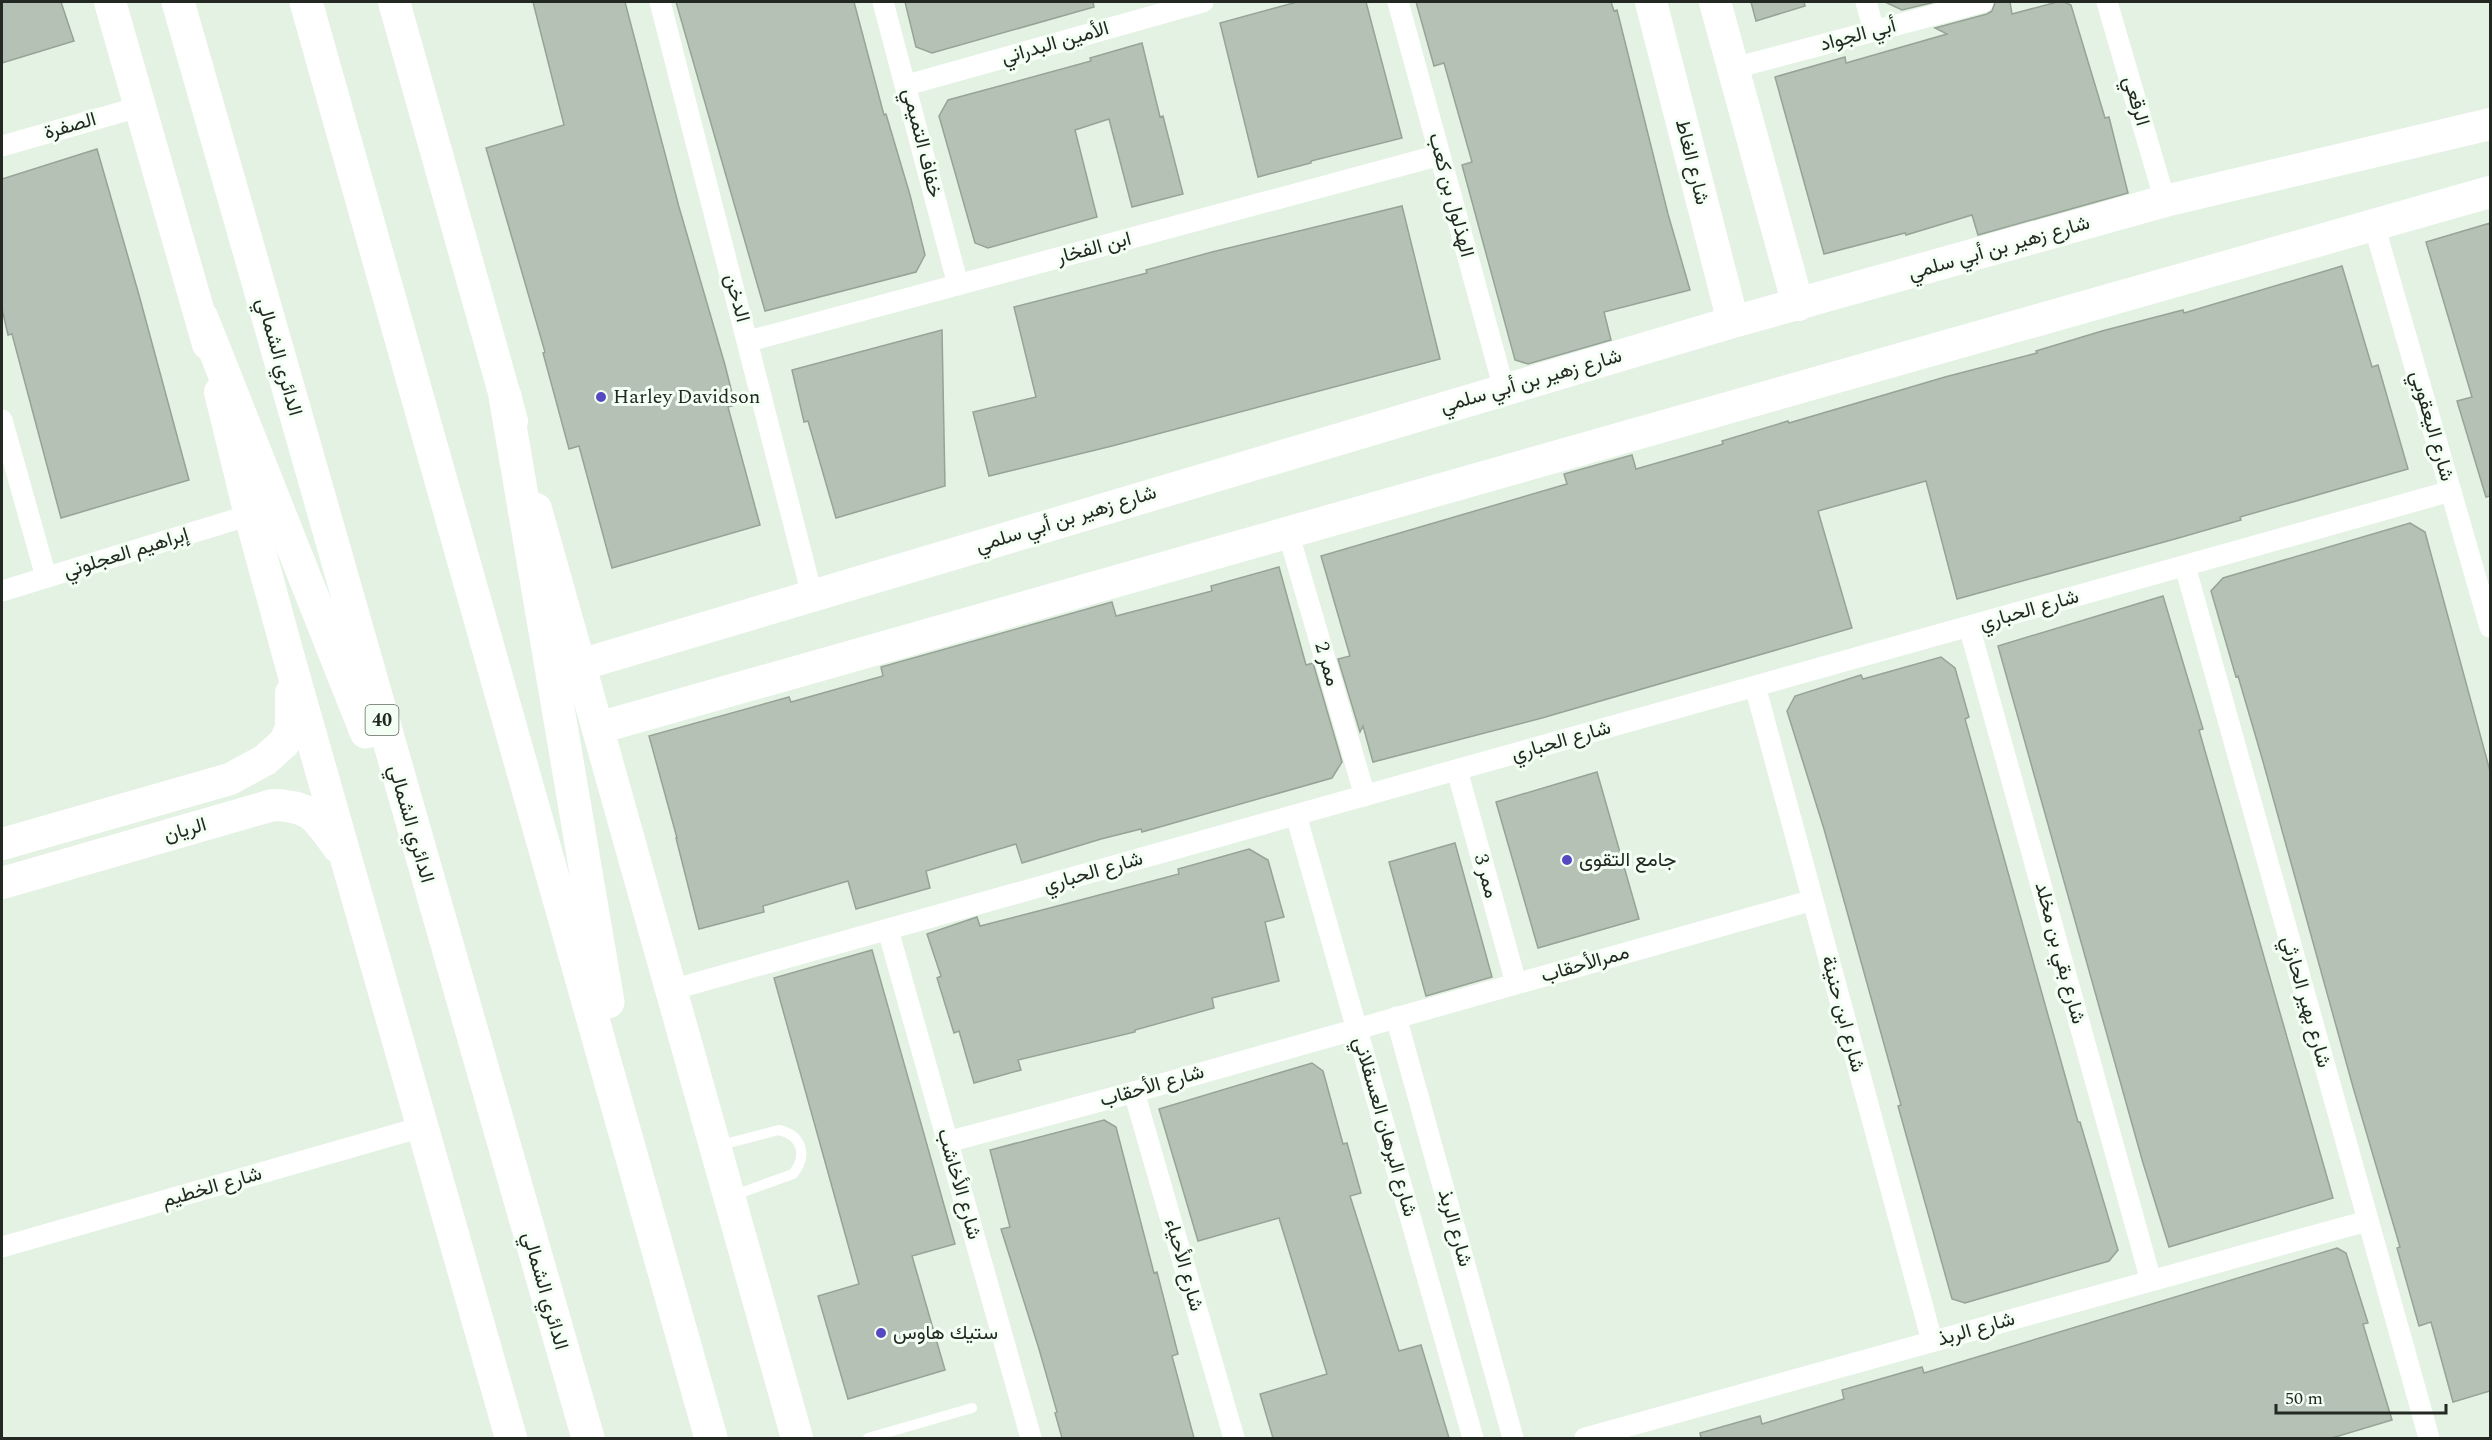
<svg xmlns="http://www.w3.org/2000/svg" width="2492" height="1440" font-family="Spectral,Vazirmatn,serif">
  <rect width="100%" height="100%" fill="#e4f2e4"/>
  <path fill="#b4c1b4" stroke="#96a396" stroke-width="1.5" d="M2,2H61L74,41L2,63Z
    M533,2H625L679,207L725,365L735,405L728,407L760,525L612,568L579,446L569,449L543,353L545,352L486,148L564,125Z
    M676,2H854L884,115L886,114L910,195L925,255L916,272L765,311Z
    M905,2H1093L1094,7L932,53L916,47Z
    M1297,2H1366L1402,138L1311,161V163L1258,177L1220,23Z
    M1416,2H1611L1614,11L1617,10L1668,214L1690,290L1604,312L1611,340L1528,364L1515,360L1462,165L1472,162L1444,63L1434,66Z
    M1751,2H1804L1805,6L1756,21Z
    M1885,2H1935L1902,10Z
    M1995,2H2010L2012,14L2057,2H2064L2071,5L2105,118L2109,117L2128,193L1978,235L1972,215L1906,235L1905,233L1824,254L1775,77L1845,57L1846,63L1947,34L1935,28L1987,14L1992,11Z
    M1142,43L1160,117L1163,116L1183,194L1132,207L1109,119L1075,130L1097,217L988,248L975,243L939,116L948,100L1091,61L1090,58Z
    M97,149L139,295L189,480L61,518L12,334L8,335L2,309V179Z
    M1402,206L1440,359L1112,446L989,476L973,412L1036,397L1014,307L1147,273L1146,270L1212,252Z
    M2490,223V496L2486,497L2457,401L2472,397L2426,242Z
    M2342,266L2372,367L2378,365L2408,469L2240,517L2241,520L2175,539L1957,599L1926,481L1818,511L1852,628L1542,718L1373,762L1363,726L1360,732L1338,659L1350,656L1321,556L1567,484L1564,474L1632,455L1636,469L1723,444L1722,441L1788,421L1789,423L1945,377L2037,353L2036,351L2102,331L2183,310L2184,313Z
    M942,330L945,486L836,518L808,421L804,422L792,370Z
    M2410,523L2425,532L2490,771V1391L2453,1402L2431,1322L2419,1326L2397,1248L2400,1247L2353,1087L2262,758L2238,676L2236,677L2211,591L2223,578Z
    M1279,567L1306,665L1313,663L1342,762L1332,778L1142,832L1141,829L1101,839L1022,863L1016,844L926,871L930,888L856,909L848,881L763,906L764,912L699,929L676,838H677L649,736L789,697L791,702L883,676L881,667L1112,602L1116,616L1212,591L1211,586Z
    M2163,596L2203,729L2199,730L2333,1198L2169,1247L2143,1163L1998,646Z
    M1941,657L1955,668L1969,717L1965,719L2078,1122H2080L2118,1250L2109,1261L1965,1303L1952,1299L1898,1106L1901,1105L1824,829L1787,711L1795,696L1861,675L1863,679Z
    M1597,772L1639,919L1538,948L1496,802Z
    M1455,843L1492,977L1426,996L1389,862Z
    M1249,849L1268,860L1284,917L1265,922L1279,981L1212,998L1214,1008L1135,1030V1032L1018,1060L1021,1070L974,1083L959,1031L954,1033L937,978L941,976L927,934L977,917L980,926L1046,909L1179,874L1178,869Z
    M872,950L955,1244L912,1256L945,1370L848,1399L818,1296L859,1284L774,978Z
    M1312,1063L1323,1071L1343,1144L1347,1143L1361,1193L1350,1196L1399,1351L1421,1345L1449,1438H1273L1260,1394L1327,1374L1279,1218L1198,1241L1159,1109Z
    M1104,1120L1116,1127L1154,1273L1157,1272L1178,1354L1172,1356L1194,1438H1062L1055,1413L1057,1412L1039,1349L1001,1229L1010,1227L990,1150Z
    M2337,1248L2346,1253L2368,1323L2363,1324L2392,1420L2332,1438H1701L1700,1433L1760,1416L1762,1424L1844,1399L1842,1390L1922,1367L1924,1373Z"/>
  <g fill="none" stroke-linecap="round" stroke-linejoin="round">
    <path stroke="#fff" stroke-width="10" d="M717,1146L779,1130C802,1135 808,1156 793,1174L732,1196
      M868,1438L972,1408"/>
    <path stroke="#fff" stroke-width="21" d="M660,2L812,595
      M883,2L958,285
      M1398,2L1504,389
      M1866,2L1874,31
      M2107,2L2165,201
      M1734,68L1983,2
      M907,85L1203,2
      M2,146L139,107
      M2374,225L2490,627
      M749,341L1440,155
      M2,420L46,577
      M1288,532L1365,796
      M2185,566L2429,1438
      M2,591L250,515
      M1969,626L2151,1281
      M1755,686L1932,1341
      M1457,770L1516,983
      M1296,815L1473,1438
      M888,930L1031,1438
      M671,990L2451,491
      M1396,1017L1513,1438
      M1134,1092L1234,1438
      M947,1142L1134,1092L1813,900
      M2,1247L422,1127
      M1585,1438L2367,1221"/>
    <path stroke="#fff" stroke-width="32" d="M110,2L208,344
      M394,2L512,421
      M1651,2L1733,322
      M1715,2L1798,305
      M220,392L250,515L291,665L511,1438
      M536,509L797,1438
      M580,665L1733,322L2165,201L2490,124
      M598,728L2490,192
      M2,844L230,779L265,760L284,743L291,729V693
      M2,883L273,805C312,806 316,817 338,847"/>
    <path stroke="#fff" stroke-width="33" d="M178,2L588,1438
      M306,2L711,1438
      M202,318L366,732
      M505,396L608,1002"/>
  </g>
  <g fill="#5649c0" stroke="#f3fff3" stroke-width="2">
    <circle cx="601" cy="397" r="6"/>
    <circle cx="1567" cy="860" r="6"/>
    <circle cx="881" cy="1333" r="6"/>
  </g>
  <g text-anchor="middle" dominant-baseline="central" stroke-width="6" stroke-linejoin="round" paint-order="stroke">
    <rect fill="#f3fff3" stroke="#616861" stroke-width="1.5" x="365.5" y="705" width="33" height="30" rx="4.5"/>
    <g font-size="18" font-weight="bold" fill="#232823">
      <text x="382" y="720">40</text>
    </g>
    <g font-size="20" fill="#232823" stroke="#f3fff3">
      <text transform="translate(1858 35) rotate(-15)">أبي الجواد</text>
      <text transform="translate(1055 43) rotate(-16)">الأمين البدراني</text>
      <text transform="translate(2136 101) rotate(74)">الرقعي</text>
      <text transform="translate(70 126) rotate(-16)">الصفرة</text>
      <text transform="translate(922 143) rotate(76)">خفاف التميمي</text>
      <text transform="translate(1692 162) rotate(76)">شارع الغاط</text>
      <text transform="translate(1451 195) rotate(75)">الهذلول بن كعب</text>
      <text transform="translate(1094 248) rotate(-15)">ابن الفخار</text>
      <text transform="translate(1999 248) rotate(-16)">شارع زهير بن أبي سلمي</text>
      <text transform="translate(737 298) rotate(75)">الدخن</text>
      <text transform="translate(279 357) rotate(74)">الدائري الشمالي</text>
      <text transform="translate(1531 381) rotate(-16)">شارع زهير بن أبي سلمي</text>
      <text transform="translate(2432 426) rotate(74)">شارع اليعقوبي</text>
      <text transform="translate(1066 519) rotate(-17)">شارع زهير بن أبي سلمي</text>
      <text transform="translate(126 553) rotate(-17)">إبراهيم العجلوني</text>
      <text transform="translate(2029 610) rotate(-16)">شارع الحباري</text>
      <text transform="translate(1327 664) rotate(74)">ممر 2</text>
      <text transform="translate(1561 741) rotate(-16)">شارع الحباري</text>
      <text transform="translate(411 824) rotate(74)">الدائري الشمالي</text>
      <text transform="translate(185 830) rotate(-16)">الريان</text>
      <text transform="translate(1093 872) rotate(-16)">شارع الحباري</text>
      <text transform="translate(1486 876) rotate(75)">ممر 3</text>
      <text transform="translate(2060 953) rotate(75)">شارع بقي بن مخلد</text>
      <text transform="translate(1585 964) rotate(-16)">ممرالأحقاب</text>
      <text transform="translate(2306 1002) rotate(74)">شارع بهير الحارثي</text>
      <text transform="translate(1843 1014) rotate(75)">شارع ابن حنينة</text>
      <text transform="translate(1152 1086) rotate(-16)">شارع الأحقاب</text>
      <text transform="translate(1385 1127) rotate(74)">شارع البرهان العسقلاني</text>
      <text transform="translate(959 1184) rotate(74)">شارع الأخاشب</text>
      <text transform="translate(212 1187) rotate(-16)">شارع الخطيم</text>
      <text transform="translate(1455 1228) rotate(74)">شارع الربذ</text>
      <text transform="translate(1184 1265) rotate(74)">شارع الأحياء</text>
      <text transform="translate(545 1291) rotate(74)">الدائري الشمالي</text>
      <text transform="translate(1976 1329) rotate(-16)">شارع الربذ</text>
    </g>
    <g font-size="20" fill="#232823" stroke="#f3fff3" text-anchor="start">
      <text x="613" y="397">Harley Davidson</text>
      <text x="1579" y="860">جامع التقوى</text>
      <text x="893" y="1333">ستيك هاوس</text>
    </g>
  </g>
  <rect width="2492" height="1440" fill="none" stroke="#232823" stroke-width="6"/>
  <path d="M2276 1404v9h170v-9" fill="none" stroke="#232823" stroke-width="3"/>
  <text x="2285" y="1404" font-size="18" fill="#232823" stroke="#f3fff3" stroke-width="4.5" paint-order="stroke">50 m</text>
</svg>
